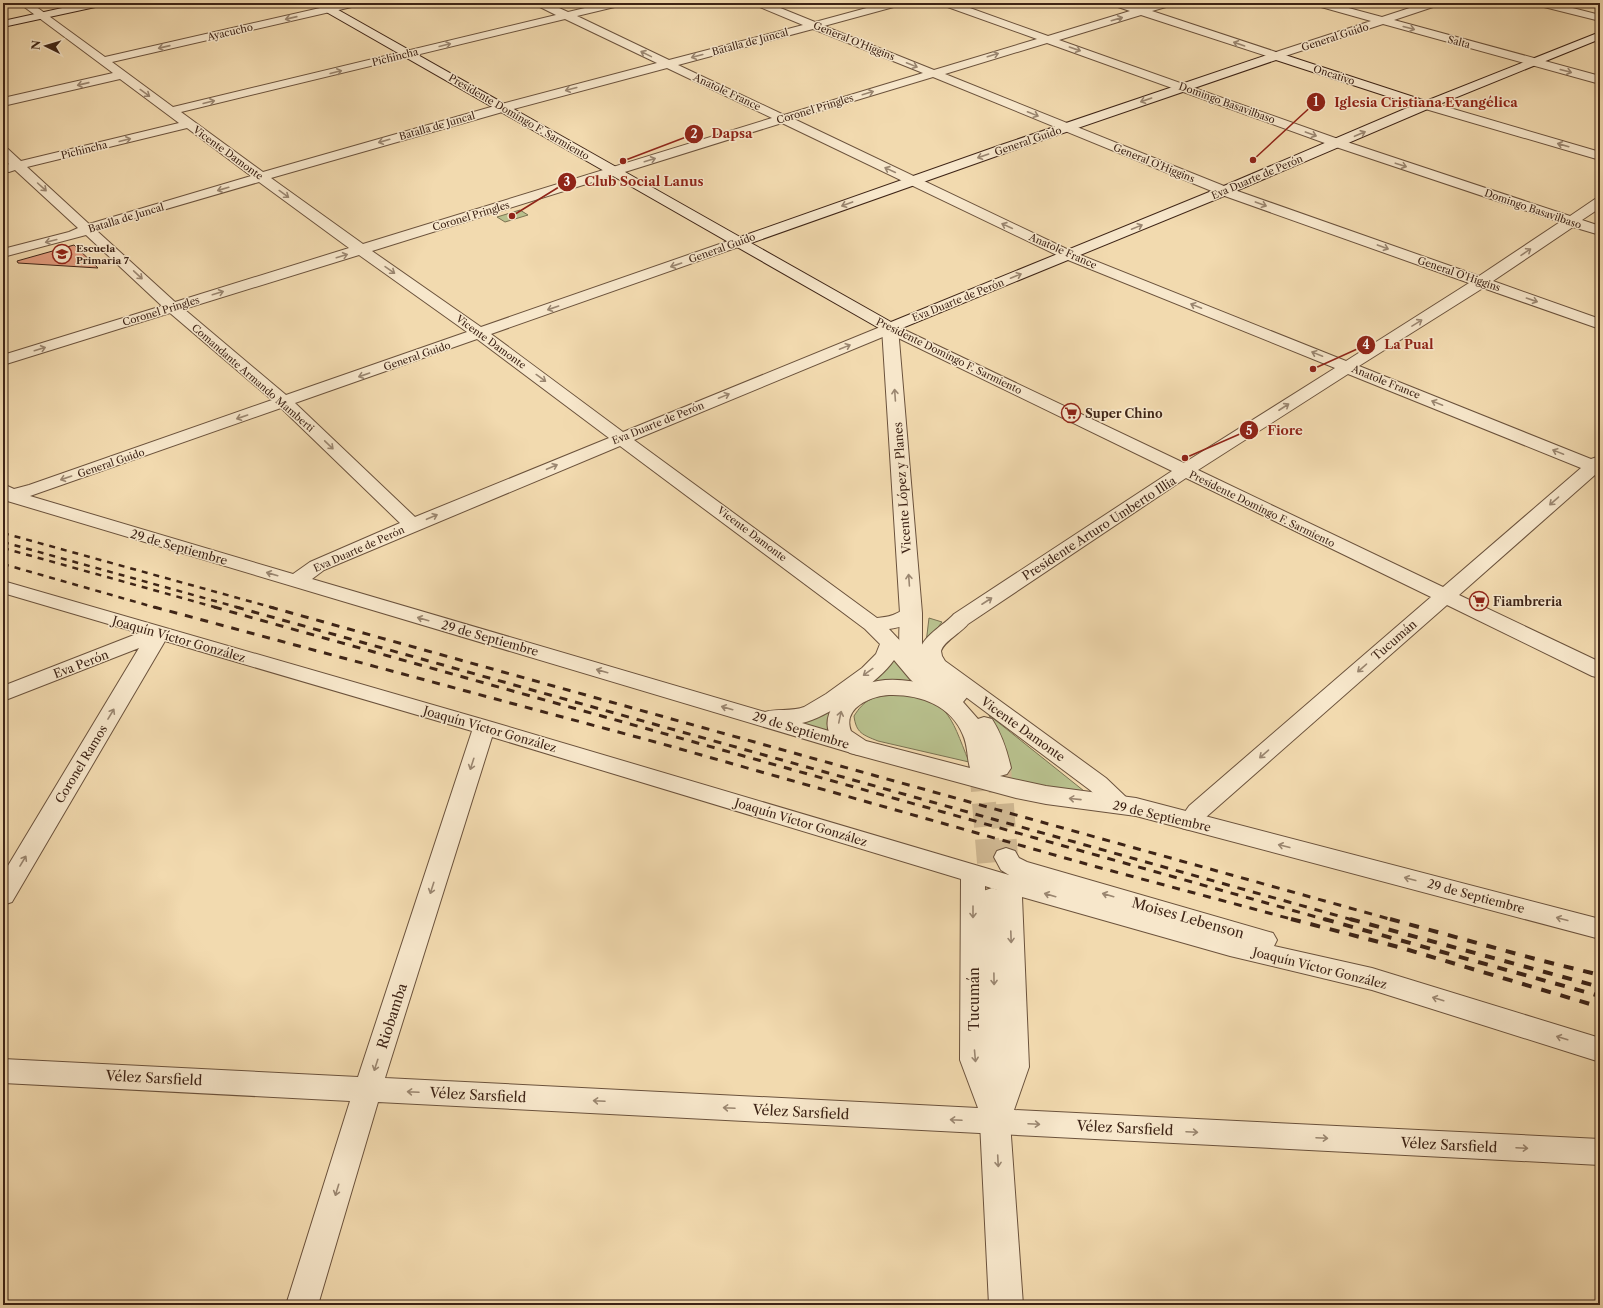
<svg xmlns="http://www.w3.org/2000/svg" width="1603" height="1308" font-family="'Libre Caslon Text',serif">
  <rect width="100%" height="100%" fill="#f2daaf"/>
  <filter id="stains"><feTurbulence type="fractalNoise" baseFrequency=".005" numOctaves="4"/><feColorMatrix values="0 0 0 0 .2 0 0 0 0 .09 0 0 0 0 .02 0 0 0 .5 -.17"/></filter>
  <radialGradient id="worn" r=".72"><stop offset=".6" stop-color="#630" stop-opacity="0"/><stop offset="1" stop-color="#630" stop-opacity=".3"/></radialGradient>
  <path fill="#b8c08d" stroke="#7b7252" d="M520,210L528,215L505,222L497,217Z
    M929,618L942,622L926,643Z
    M895,660L909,678L919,684L870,685L833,732L790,721L888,666Z
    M891,694C948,695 950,715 969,762L878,741C863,735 856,733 854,716C864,700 872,697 891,694Z
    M989,715L1089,795L1009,779L1007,755Z"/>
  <path fill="#e49d7f" stroke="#3e2416" d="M74,245L98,268L18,263L17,261Z"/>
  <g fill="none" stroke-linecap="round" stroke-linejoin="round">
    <path stroke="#ceb690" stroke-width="24" stroke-dasharray="24 12" stroke-linecap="butt" d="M981,767L992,898
      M999,768L1006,857"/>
    <g stroke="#6b523c" stroke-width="2">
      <path id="minor" d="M19,3H31L105,57L342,3H361L356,6L112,62L173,107L556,15L536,5L535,3H548L568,12L606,3H624L623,5L577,16L669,60L803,25L755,5L754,3H768L815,22L885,3H902L901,5L824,26L934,70L1037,39L942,5L941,3H956L1048,36L1130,11L1112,5L1111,3H1126L1141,8L1158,3H1174L1173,5L1152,11L1276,52L1371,21L1314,5L1313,3H1330L1382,17L1425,3H1440L1439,5L1394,20L1600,76V84L1383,24L1276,59L1141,15L1059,40L1341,140L1570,216L1595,199L1600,198V208L1582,220L1600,226V235L1573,227L1493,281L1600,319V329L1483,288L1359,366L1591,459L1600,456V474H1596L1459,595L1600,662V678L1592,676L1447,605L1205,818C1198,828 1194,832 1182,828L1178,822L1189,806L1431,597L1186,478L968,624C961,633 944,641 941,651L942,656L945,661L1106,778L1127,798L1131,804L1127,810C1109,815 1102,801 1090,790L931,671C927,667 923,662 921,658C914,640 944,626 954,614L1172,471L890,334L634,440L877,618C882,617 888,617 893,615C903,611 907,606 918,609L921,613C914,624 902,627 889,629L954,698L951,703L943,705L935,703L910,679L894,660C880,681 827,718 802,723L866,742L869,747L866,752L858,755L4,500L3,499V484L14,489L29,485L272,400L170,313L3,365V355L162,306L86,235L3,257V249L69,232L78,228L15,170L9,172L4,171L3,167L9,164L3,159V148L8,149L21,161L179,123L120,79L3,106V98L113,73ZM565,19L657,63L498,105L263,172L181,112ZM813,29L923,73L784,115L678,65ZM1047,43L1333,146L1560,222L1479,276L1229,188L945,74ZM667,68L772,118L363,244L271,178L506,111ZM933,77L1219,194L1469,283L1346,361L1073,252L794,119ZM782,123L1063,258L1335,368L1184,463L890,323L623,432L491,334L744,245L746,242L744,239L739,238L734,239L481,327L372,251ZM187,128L251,176L89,224L27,167ZM259,182L349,248L175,302L97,231L108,226ZM359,255L467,332L286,395L184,309ZM477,339L609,438L415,517L295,403ZM1348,374L1581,468L1443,587L1198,470ZM281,408L400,523L310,562L293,574L30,496ZM620,446L865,629L880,644L876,654L862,668L826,694L804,707C791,712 777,708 765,712L312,579L324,570Z
        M1535,3H1553L1600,15V21L1536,5Z
        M1426,101L1600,152V160L1422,108L1420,105L1422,102Z
        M3,581L492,722L1009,875L1001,870L994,857L997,851L1006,848L1015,851L1019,858L1027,862L1273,933L1277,940L1274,946L1372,968L1600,1038V1062L1372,990L1230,956L1022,897L1029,1067L1014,1110L1600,1139V1165L378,1102L318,1305H286L350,1101L3,1083V1059L358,1077L472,731L165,641L12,902L3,905V874L139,648L3,701V686L139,633L3,593ZM492,737L961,879L960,1060L978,1108L385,1078ZM985,886L997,890L1001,1067L996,1082L988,1060Z"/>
    </g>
    <g stroke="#6b523c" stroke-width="2">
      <path id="tertiary" d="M890,323L896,325L898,328L922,613V647L924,657L965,691L968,696L963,702L978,719L984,717L992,719C1002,735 1007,750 1011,768L1007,774L1000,776L1046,786L1136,798L1600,919V939L1136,816L1046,804L1016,798L850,753C845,749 839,747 835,742C819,724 831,701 849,691C857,685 868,683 878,681C895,678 913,681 930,685C922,679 913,673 906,665C896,653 900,628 900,613L882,328L884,325ZM889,695C919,694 951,705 963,735C968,746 967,758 970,768L866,741L851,731C842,708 871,696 889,695Z
        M992,888L1001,891L1005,898L1010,1122L1023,1305H989L980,1122L979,898L983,891Z"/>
    </g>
    <g stroke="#3e2416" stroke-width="2">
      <path id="secondary" d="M85,3H105L100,6L3,27V21Z
        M313,3H326L740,237L1001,145L1276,52L1426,101L1600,32V39L1430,108L1229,194L890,333L884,331L314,5ZM1276,60L1414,105L1219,188L891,322L751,243L1011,151Z"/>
    </g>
    <use href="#minor" fill="#f7e7cb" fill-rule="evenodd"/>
    <use href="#tertiary" fill="#f7e7cb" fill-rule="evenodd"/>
    <use href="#secondary" fill="#f7e7cb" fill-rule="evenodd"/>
    <path stroke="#3e2416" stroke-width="2.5" stroke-dasharray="6 6" stroke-linecap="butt" d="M3,533L274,608
      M3,542L240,608
      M3,548L218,608
      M3,564L157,608"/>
    <path stroke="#3e2416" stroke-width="3" stroke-dasharray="8 8" stroke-linecap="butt" d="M154,607L659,743L1097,867L1295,920
      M214,607L1327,920
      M236,607L1353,920
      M270,607L1393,920"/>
    <path stroke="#3e2416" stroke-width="4" stroke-dasharray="10 10" stroke-linecap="butt" d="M1291,919L1402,948L1600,1007
      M1324,919L1600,996
      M1350,919L1600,987
      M1390,919L1539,960L1600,975"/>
  </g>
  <defs><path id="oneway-shaft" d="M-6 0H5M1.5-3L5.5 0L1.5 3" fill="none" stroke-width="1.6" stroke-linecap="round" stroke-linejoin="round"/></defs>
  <g stroke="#9a8670">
    <use href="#oneway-shaft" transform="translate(291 18) rotate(167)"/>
    <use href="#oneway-shaft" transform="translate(1117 19) rotate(-16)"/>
    <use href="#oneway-shaft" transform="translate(1409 28) rotate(15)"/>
    <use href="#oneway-shaft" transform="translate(1239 44) rotate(-161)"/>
    <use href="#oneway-shaft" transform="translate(445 45) rotate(-14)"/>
    <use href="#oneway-shaft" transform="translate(164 47) rotate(167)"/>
    <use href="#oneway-shaft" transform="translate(1075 49) rotate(19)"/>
    <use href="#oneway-shaft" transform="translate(646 54) rotate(-154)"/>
    <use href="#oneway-shaft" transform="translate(993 55) rotate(-17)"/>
    <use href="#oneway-shaft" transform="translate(697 56) rotate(165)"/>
    <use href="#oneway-shaft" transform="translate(912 65) rotate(22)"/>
    <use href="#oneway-shaft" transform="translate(1566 71) rotate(15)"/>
    <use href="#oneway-shaft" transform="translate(336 72) rotate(-14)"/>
    <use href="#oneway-shaft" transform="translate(83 84) rotate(167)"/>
    <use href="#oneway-shaft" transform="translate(571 89) rotate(165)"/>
    <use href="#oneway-shaft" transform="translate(145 93) rotate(36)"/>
    <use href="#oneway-shaft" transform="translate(868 93) rotate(-17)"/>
    <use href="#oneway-shaft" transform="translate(1146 100) rotate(161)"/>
    <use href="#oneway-shaft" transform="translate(209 102) rotate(-14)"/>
    <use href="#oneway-shaft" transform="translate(1033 114) rotate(22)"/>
    <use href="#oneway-shaft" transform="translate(1311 134) rotate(20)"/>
    <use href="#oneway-shaft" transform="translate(1360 134) rotate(-23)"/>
    <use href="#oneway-shaft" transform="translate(125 140) rotate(-14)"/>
    <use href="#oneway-shaft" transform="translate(384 141) rotate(164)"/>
    <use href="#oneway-shaft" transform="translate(1563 145) rotate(-164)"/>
    <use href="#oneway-shaft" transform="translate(983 156) rotate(161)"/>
    <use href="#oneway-shaft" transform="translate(650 160) rotate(-17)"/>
    <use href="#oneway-shaft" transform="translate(1401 165) rotate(18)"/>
    <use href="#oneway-shaft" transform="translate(890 170) rotate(-155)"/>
    <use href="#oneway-shaft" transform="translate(42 187) rotate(42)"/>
    <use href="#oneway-shaft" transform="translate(223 189) rotate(164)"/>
    <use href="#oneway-shaft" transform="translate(284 194) rotate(36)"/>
    <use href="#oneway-shaft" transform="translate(847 204) rotate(160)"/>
    <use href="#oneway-shaft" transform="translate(1261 204) rotate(20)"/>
    <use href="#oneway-shaft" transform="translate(1007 226) rotate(-155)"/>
    <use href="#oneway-shaft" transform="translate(1137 227) rotate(-22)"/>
    <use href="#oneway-shaft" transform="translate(51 241) rotate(166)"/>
    <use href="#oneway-shaft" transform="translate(1383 247) rotate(20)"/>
    <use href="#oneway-shaft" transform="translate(1526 252) rotate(-34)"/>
    <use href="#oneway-shaft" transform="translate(342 256) rotate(-17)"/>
    <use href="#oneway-shaft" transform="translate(676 265) rotate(161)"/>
    <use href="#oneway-shaft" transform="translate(390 270) rotate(35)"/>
    <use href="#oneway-shaft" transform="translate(138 275) rotate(43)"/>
    <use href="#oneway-shaft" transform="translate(1016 276) rotate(-22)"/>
    <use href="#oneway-shaft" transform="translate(218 293) rotate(-17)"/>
    <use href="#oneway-shaft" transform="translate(1532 300) rotate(19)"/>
    <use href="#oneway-shaft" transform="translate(1196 306) rotate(-158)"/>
    <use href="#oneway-shaft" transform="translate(553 308) rotate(161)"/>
    <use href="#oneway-shaft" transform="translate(1417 323) rotate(-32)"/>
    <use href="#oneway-shaft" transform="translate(845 347) rotate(-22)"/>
    <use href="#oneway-shaft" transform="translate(40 349) rotate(-17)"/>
    <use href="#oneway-shaft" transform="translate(1317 354) rotate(-158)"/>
    <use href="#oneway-shaft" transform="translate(364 375) rotate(161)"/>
    <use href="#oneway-shaft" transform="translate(541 378) rotate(36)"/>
    <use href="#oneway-shaft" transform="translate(895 395) rotate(-94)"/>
    <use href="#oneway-shaft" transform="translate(724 396) rotate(-22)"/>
    <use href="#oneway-shaft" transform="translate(1437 403) rotate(-158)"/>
    <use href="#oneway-shaft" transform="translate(1284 407) rotate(-33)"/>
    <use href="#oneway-shaft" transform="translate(242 417) rotate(161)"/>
    <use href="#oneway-shaft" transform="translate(329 445) rotate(44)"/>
    <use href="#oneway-shaft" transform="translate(1558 452) rotate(-158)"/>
    <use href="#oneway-shaft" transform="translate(552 467) rotate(-23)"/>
    <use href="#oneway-shaft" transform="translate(66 478) rotate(161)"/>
    <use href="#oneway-shaft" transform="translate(1554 501) rotate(139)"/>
    <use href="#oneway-shaft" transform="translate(432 517) rotate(-23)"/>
    <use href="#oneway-shaft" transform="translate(272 574) rotate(-164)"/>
    <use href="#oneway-shaft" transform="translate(909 580) rotate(-94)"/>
    <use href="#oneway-shaft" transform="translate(987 601) rotate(-33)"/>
    <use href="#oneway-shaft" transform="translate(423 619) rotate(-164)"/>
    <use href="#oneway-shaft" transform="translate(1362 668) rotate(139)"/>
    <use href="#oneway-shaft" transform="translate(602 671) rotate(-164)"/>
    <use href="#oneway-shaft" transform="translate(868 672) rotate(144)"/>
    <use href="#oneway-shaft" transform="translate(727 708) rotate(-164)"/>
    <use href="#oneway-shaft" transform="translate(111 714) rotate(-59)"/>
    <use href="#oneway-shaft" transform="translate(840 717) rotate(-78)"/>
    <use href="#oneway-shaft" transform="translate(1264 754) rotate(139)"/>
    <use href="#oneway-shaft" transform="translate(472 764) rotate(108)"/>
    <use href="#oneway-shaft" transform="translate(1075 799) rotate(-174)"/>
    <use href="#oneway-shaft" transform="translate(1284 846) rotate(-166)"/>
    <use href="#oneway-shaft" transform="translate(23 861) rotate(-59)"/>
    <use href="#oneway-shaft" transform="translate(1410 879) rotate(-165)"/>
    <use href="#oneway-shaft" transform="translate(432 888) rotate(108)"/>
    <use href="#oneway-shaft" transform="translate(1050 895) rotate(-164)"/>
    <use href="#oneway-shaft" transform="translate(1108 895) rotate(-164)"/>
    <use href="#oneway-shaft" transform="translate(973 912) rotate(90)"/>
    <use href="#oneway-shaft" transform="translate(1562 919) rotate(-165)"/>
    <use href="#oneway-shaft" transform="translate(1011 937) rotate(88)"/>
    <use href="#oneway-shaft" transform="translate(994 979) rotate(89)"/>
    <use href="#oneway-shaft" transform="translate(1438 999) rotate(-163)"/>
    <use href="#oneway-shaft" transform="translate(1562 1038) rotate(-163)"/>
    <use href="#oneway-shaft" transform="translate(975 1056) rotate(85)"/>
    <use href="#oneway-shaft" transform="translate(376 1065) rotate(108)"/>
    <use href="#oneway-shaft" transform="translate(413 1092) rotate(-177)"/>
    <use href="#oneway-shaft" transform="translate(599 1101) rotate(-177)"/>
    <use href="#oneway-shaft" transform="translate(729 1108) rotate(-177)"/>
    <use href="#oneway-shaft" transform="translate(956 1120) rotate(-177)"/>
    <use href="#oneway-shaft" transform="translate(1034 1124) rotate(3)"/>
    <use href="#oneway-shaft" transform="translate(1192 1132) rotate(3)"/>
    <use href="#oneway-shaft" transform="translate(1322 1138) rotate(3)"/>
    <use href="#oneway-shaft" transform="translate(1522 1148) rotate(3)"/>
    <use href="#oneway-shaft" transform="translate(998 1161) rotate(87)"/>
    <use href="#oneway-shaft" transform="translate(337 1190) rotate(107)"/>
  </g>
  <defs>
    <g id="school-ring" transform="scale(1)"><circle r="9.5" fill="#f7e7cb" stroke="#8f2418" stroke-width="1.5"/><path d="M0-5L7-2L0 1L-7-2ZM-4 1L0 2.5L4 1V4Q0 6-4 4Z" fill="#8f2418"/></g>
    <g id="supermarket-ring" transform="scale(1)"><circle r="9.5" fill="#f7e7cb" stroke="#8f2418" stroke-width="1.5"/><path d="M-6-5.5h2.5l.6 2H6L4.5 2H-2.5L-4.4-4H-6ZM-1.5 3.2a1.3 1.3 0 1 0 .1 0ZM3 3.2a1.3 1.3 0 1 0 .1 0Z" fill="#8f2418"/></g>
  </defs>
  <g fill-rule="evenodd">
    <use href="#school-ring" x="62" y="254"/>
    <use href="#supermarket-ring" x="1071" y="413"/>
    <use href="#supermarket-ring" x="1479" y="601"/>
  </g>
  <g text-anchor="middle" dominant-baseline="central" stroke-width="3" stroke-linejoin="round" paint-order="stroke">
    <g font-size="10" fill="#3e2416" stroke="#f7e7cb">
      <text transform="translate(230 32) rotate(-13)">Ayacucho</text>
      <text transform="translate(1335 37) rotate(-18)">General Guido</text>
      <text transform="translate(854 41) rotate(22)">General O'Higgins</text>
      <text transform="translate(750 42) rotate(-15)">Batalla de Juncal</text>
      <text transform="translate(1459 42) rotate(15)">Salta</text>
      <text transform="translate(395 57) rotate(-14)">Pichincha</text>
      <text transform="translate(1334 75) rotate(18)">Oncativo</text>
      <text transform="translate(727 92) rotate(25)">Anatole France</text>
      <text transform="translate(1227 103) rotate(20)">Domingo Basavilbaso</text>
      <text transform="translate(815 109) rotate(-17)">Coronel Pringles</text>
      <text transform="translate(519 117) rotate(30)">Presidente Domingo F. Sarmiento</text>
      <text transform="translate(437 126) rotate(-16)">Batalla de Juncal</text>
      <text transform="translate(1028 141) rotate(-19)">General Guido</text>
      <text transform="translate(84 150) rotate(-14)">Pichincha</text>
      <text transform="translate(228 153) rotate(36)">Vicente Damonte</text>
      <text transform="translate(1154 163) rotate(22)">General O'Higgins</text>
      <text transform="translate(1257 177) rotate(-23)">Eva Duarte de Perón</text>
      <text transform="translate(1533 209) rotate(19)">Domingo Basavilbaso</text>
      <text transform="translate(471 216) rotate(-17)">Coronel Pringles</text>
      <text transform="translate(126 218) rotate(-17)">Batalla de Juncal</text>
      <text transform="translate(722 248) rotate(-20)">General Guido</text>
      <text transform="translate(1063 251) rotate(24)">Anatole France</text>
      <text transform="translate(1459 274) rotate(19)">General O'Higgins</text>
      <text transform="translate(958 300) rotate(-22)">Eva Duarte de Perón</text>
      <text transform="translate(161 311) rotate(-17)">Coronel Pringles</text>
      <text transform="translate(491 342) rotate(36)">Vicente Damonte</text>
      <text transform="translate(417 356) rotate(-19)">General Guido</text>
      <text transform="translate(949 356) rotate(26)">Presidente Domingo F. Sarmiento</text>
      <text transform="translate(253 378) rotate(41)">Comandante Armando Mamberti</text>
      <text transform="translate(1386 382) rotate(22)">Anatole France</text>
      <text transform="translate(658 423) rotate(-22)">Eva Duarte de Perón</text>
      <text transform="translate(111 463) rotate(-19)">General Guido</text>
      <text transform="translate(1262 509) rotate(26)">Presidente Domingo F. Sarmiento</text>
      <text transform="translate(752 534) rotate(37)">Vicente Damonte</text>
      <text transform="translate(359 549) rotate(-24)">Eva Duarte de Perón</text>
    </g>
    <g font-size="10" font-weight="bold" fill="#3e2416" stroke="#f7e7cb" text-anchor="start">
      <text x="76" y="248">Escuela<tspan x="76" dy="12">Primaria 7</tspan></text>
    </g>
    <g font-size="12" font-weight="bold" fill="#3e2416" stroke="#f7e7cb" text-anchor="start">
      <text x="1085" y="413">Super Chino</text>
      <text x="1493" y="601">Fiambreria</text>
    </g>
    <g font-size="12" fill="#3e2416" stroke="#f7e7cb">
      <text transform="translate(902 488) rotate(-94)">Vicente López y Planes</text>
      <text transform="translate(1099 528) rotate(-33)">Presidente Arturo Umberto Illia</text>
      <text transform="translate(179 547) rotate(16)">29 de Septiembre</text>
      <text transform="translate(490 638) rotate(16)">29 de Septiembre</text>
      <text transform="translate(179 639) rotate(16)">Joaquín Víctor González</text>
      <text transform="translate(1394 640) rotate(-41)">Tucumán</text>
      <text transform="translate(81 664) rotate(-21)">Eva Perón</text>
      <text transform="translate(490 729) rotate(16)">Joaquín Víctor González</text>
      <text transform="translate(1023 729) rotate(36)">Vicente Damonte</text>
      <text transform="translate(801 730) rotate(17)">29 de Septiembre</text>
      <text transform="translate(81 764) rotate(-59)">Coronel Ramos</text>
      <text transform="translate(1162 816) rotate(13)">29 de Septiembre</text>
      <text transform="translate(801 822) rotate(17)">Joaquín Víctor González</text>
      <text transform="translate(1476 896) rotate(15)">29 de Septiembre</text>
      <text transform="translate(1320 968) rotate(14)">Joaquín Víctor González</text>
    </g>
    <g font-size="14" fill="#3e2416" stroke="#f7e7cb">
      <text transform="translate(1188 918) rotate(16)">Moises Lebenson</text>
      <text transform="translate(974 999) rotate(-90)">Tucumán</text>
      <text transform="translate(392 1016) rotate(-72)">Riobamba</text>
      <text transform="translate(154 1078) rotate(3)">Vélez Sarsfield</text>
      <text transform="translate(478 1095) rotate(3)">Vélez Sarsfield</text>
      <text transform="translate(801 1112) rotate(3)">Vélez Sarsfield</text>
      <text transform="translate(1125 1128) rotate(3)">Vélez Sarsfield</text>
      <text transform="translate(1449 1145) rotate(3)">Vélez Sarsfield</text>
    </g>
  </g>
  <path fill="none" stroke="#8f2418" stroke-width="1.5" d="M1253 160L1316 102M623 161L694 134M512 216L567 182M1313 369L1366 345M1185 458L1249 430"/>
  <g fill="#8f2418" stroke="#f7e7cb" stroke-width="1.5">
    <circle cx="1253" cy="160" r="4"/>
    <circle cx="623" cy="161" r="4"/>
    <circle cx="512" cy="216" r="4"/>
    <circle cx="1313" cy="369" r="4"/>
    <circle cx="1185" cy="458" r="4"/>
    <circle cx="1316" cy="102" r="10"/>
    <circle cx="694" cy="134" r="10"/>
    <circle cx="567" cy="182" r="10"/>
    <circle cx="1366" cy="345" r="10"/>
    <circle cx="1249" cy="430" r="10"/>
  </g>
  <g font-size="12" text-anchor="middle" font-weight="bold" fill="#fff">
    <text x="1316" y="106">1</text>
    <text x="694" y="138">2</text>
    <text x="567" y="186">3</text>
    <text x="1366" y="349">4</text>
    <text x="1249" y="435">5</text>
  </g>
  <g font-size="13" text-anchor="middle" font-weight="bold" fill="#8f2418" stroke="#f7e7cb" stroke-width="3" stroke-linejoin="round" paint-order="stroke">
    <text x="1426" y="107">Iglesia Cristiana Evangélica</text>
    <text x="732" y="138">Dapsa</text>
    <text x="644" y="186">Club Social Lanus</text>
    <text x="1409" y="349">La Pual</text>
    <text x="1285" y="435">Fiore</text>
  </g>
  <rect width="1603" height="1308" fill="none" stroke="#f2daaf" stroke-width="16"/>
  <rect x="4" y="4" width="1595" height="1300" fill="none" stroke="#3e2416" stroke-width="2"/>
  <rect x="8" y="8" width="1587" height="1292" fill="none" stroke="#3e2416"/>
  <g transform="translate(46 46) rotate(275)" stroke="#f7e7cb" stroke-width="3" paint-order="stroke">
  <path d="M0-3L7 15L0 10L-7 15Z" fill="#3e2416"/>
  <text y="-6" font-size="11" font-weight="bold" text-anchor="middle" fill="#3e2416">N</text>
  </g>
  <rect width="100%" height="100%" filter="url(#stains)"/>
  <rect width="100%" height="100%" fill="url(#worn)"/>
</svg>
